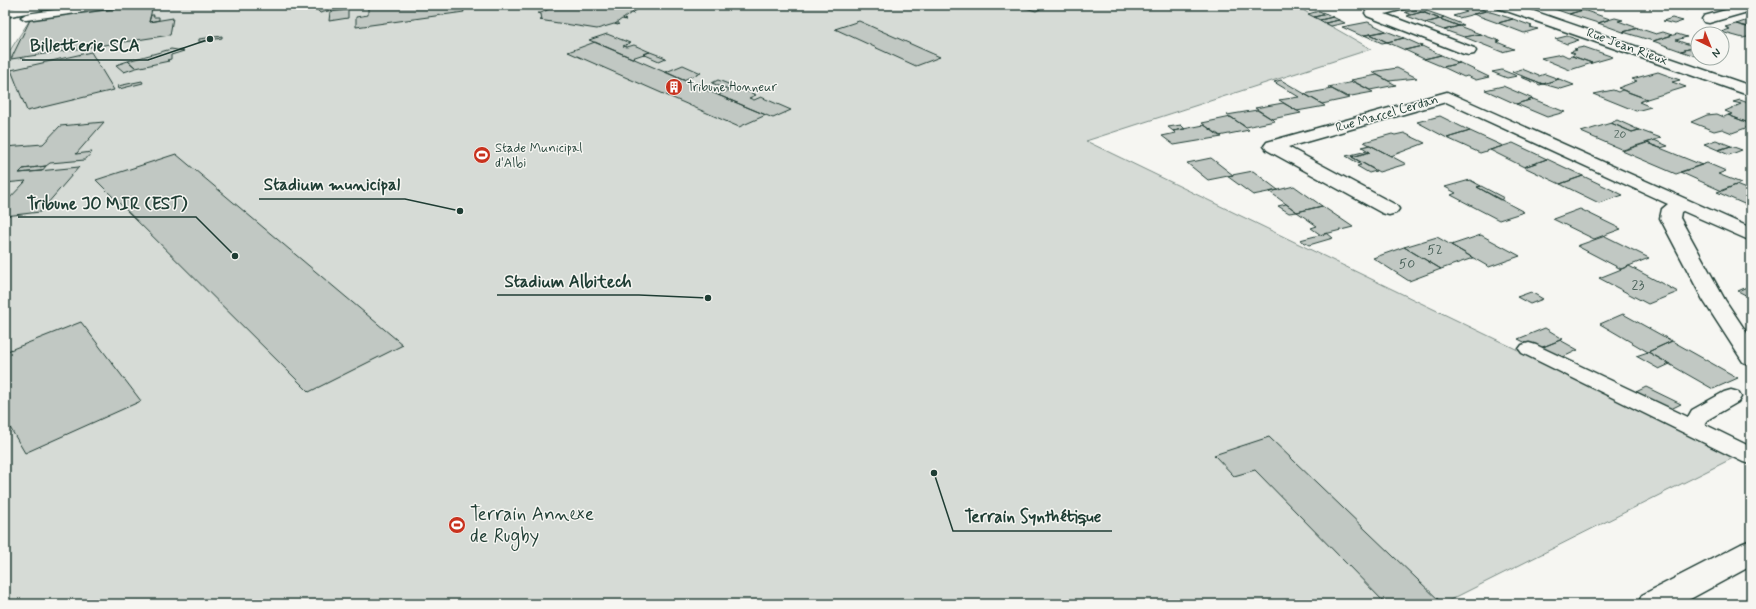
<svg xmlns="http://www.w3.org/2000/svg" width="1756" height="609" font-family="Mynerve,sans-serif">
  <rect width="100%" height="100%" fill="#f6f6f2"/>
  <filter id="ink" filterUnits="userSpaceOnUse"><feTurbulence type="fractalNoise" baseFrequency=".025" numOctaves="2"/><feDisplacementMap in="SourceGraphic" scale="8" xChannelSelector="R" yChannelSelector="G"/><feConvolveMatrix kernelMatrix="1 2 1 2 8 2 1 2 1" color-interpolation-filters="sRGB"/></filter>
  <g filter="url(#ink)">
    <path fill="#d6dbd6" stroke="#7a8c85" d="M111,5H1294L1371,49L1086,141L1737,456L1442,604H5V55H7L31,18Z"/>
    <path fill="#c1c8c3" stroke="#1f3d34" d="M137,5H153L149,22L173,18L170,35L11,59L30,20Z
      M313,5H327L332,10L320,13Z
      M368,5H462L464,12L356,27V17L368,15Z
      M556,5H644L640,7L644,8H640L632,13L634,14L631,13L623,19L626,20L622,19L615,24H619L618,25L614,24L597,29L539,20H542L541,14L537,13H541L549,9L547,8H550Z
      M1026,5H1049L1036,11L1022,7Z
      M1473,5L1486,11L1459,18L1453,16L1467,12L1449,6Z
      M1567,5L1583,10L1569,14L1546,6Z
      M1669,5H1678L1691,9L1686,10Z
      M348,10V18L329,21L330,12Z
      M1416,10L1422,12L1411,15L1405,12Z
      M1583,10L1610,19L1598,23L1569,14Z
      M1319,11L1327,14L1314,17L1308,14Z
      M1427,11L1444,17L1440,19L1422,12Z
      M1486,11L1494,13L1513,19L1498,23L1473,14Z
      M1422,12L1440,19L1425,23L1407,16Z
      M1327,14L1333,17L1320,20L1314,17Z
      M151,15H154L153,17H159V20L149,22Z
      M1333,17L1339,20L1325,23L1320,20Z
      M1444,17L1464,25L1459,26L1440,19Z
      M1615,18L1623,20L1618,21L1638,28L1623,32L1598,23Z
      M1672,18L1683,21L1674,24L1663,21Z
      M1440,19L1459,26L1444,30L1425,23Z
      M1513,19L1532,26L1530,27L1538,29L1524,33L1498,23Z
      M1339,20L1345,23L1331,26L1325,23Z
      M1748,20L1751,21V28L1736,24Z
      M859,21L940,57L916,66L835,29Z
      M1368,22L1386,31L1362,36L1342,27Z
      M1736,24L1751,28V36L1743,38L1721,32L1730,29L1725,27Z
      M1459,26L1480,34L1464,37L1444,30Z
      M1638,28L1656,34L1663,32L1672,35L1653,41L1623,32Z
      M1386,31L1404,38L1387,42L1370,34Z
      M607,34L630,43L623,46L627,47L634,45L650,52L632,58L589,40Z
      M1370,34L1387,42L1382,43L1364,35Z
      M1480,34L1500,41L1497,42L1514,49L1502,52L1464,37Z
      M1677,34L1687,37L1676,40L1696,47L1681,51L1653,41Z
      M222,36V38L199,42V39Z
      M1567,36L1579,40L1567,44L1555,39Z
      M1404,38L1422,46L1405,50L1387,42Z
      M595,42L718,95L766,115L739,127L568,52Z
      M1422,46L1441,55L1424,59L1405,50Z
      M1584,47L1613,57L1592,63L1572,56L1575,54L1570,52L1577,50L1574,49Z
      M1696,47L1698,48V57L1681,51Z
      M171,49L184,51L171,55V59L167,60L169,61L136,68L128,61Z
      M91,52L114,90L27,111L11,70Z
      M650,52L666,58L659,61L643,54Z
      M1562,54L1568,57L1572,56L1592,63L1570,70L1541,58Z
      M1441,55L1460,63L1443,67L1424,59Z
      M128,61L136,68L124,72L116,65Z
      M1460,63L1489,77L1476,80L1467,76L1464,77L1443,67Z
      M683,65L701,73L683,80L666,72Z
      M1397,68L1417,78L1389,81L1372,72Z
      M1522,69L1539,76L1545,74L1559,79L1543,84L1512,72Z
      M1502,70L1517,76L1507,78L1492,72Z
      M1658,72L1680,80L1672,82L1686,87L1647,99L1618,88L1637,81L1632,79Z
      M1377,75L1396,85L1370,90L1351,80Z
      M1521,77H1525L1543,84L1540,85Z
      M1559,79L1574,85L1561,89L1543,84Z
      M718,80L736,87L729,90L712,83Z
      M1281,80L1322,104L1325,106L1297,111L1279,100L1299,97L1274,82Z
      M142,81L143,83L119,89L118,86Z
      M1354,82L1373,92L1346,97L1328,87Z
      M1503,86L1533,99L1516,104L1485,90Z
      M736,87L756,95L749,98L754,100L761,97L791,110L773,118L718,95Z
      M1332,89L1350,98L1322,104L1304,94Z
      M1613,90L1618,92L1622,90L1647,99L1639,102L1651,107L1636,111L1594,94Z
      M1533,99L1565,112L1547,117L1516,104Z
      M1740,100L1751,104V124L1728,115L1732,114L1725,111L1741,104L1733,102Z
      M1283,103L1301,113L1272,119L1255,108Z
      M1257,110L1275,121L1246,127L1227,115Z
      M1717,114L1724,117L1728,115L1751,124V126L1732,133L1722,129L1714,131L1691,122L1707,115Z
      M1440,116L1470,131L1447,138L1417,122Z
      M1231,117L1249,130L1219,136L1202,123Z
      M1617,120L1639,130L1632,132L1611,123Z
      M104,122L76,154L92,152L85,160L50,163L46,166L23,169L19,173L79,167L40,212L5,216V203L26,181L5,183V147L43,144L60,126Z
      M1611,123L1632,132L1639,130L1661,138L1623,150L1581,132Z
      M1181,125L1185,129L1173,131L1168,127Z
      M1204,125L1222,137L1174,145L1162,136L1176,133L1173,131Z
      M1470,131L1503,146L1480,153L1447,138Z
      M1404,133L1425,143L1391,156L1364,142L1392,134L1395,135Z
      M1654,140L1668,146L1660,148L1647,143Z
      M1716,140L1731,146L1718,150L1704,144Z
      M1513,143L1547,159L1524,167L1490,150Z
      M1647,143L1660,148L1702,165L1676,174L1622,151Z
      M1370,145L1391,156L1406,164L1379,172L1352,157L1370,152L1362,147Z
      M1731,146L1742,150L1729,155L1718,150Z
      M1367,151L1370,152L1352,157L1376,171L1369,173L1357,166L1361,165L1346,156Z
      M176,154L359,308L403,345L309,392L96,180Z
      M1211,158L1233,175L1208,180L1187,163Z
      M1547,159L1583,176L1560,184L1524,167Z
      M1707,163L1726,171L1718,174L1741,183L1722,191L1680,172Z
      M46,166L42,171L19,173L23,169Z
      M1253,171L1278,190L1253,195L1227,176Z
      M1583,176L1623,195L1599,203L1560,184Z
      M1470,180L1481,186L1477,187L1524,212L1499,220L1451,195L1456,193L1445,187Z
      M1736,185L1751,191V207L1717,192Z
      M1294,186L1322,206L1297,212L1270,192Z
      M1481,186L1504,198L1500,200L1477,187Z
      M1286,204L1297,212L1289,213L1278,206Z
      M1322,206L1353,227L1321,235L1311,228L1317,226L1297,212Z
      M1580,209L1621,229L1594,239L1553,219Z
      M1327,233L1333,238L1309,245L1300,240Z
      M1481,235L1520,256L1489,267L1451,245Z
      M1605,236L1649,258L1621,269L1577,246Z
      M1437,237L1451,245L1473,258L1441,269L1404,247Z
      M1404,247L1441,269L1409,281L1373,258Z
      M1629,266L1678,292L1648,304L1599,278Z
      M1751,285V298L1738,291Z
      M1531,292L1543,299L1530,304L1517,297Z
      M1623,314L1672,341L1648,352L1600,324Z
      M81,322L141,401L25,453L5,419V352Z
      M1545,328L1563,339L1538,349L1518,339Z
      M1560,340L1578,350L1559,359L1538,349Z
      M1672,341L1738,378L1713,389L1648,352Z
      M1648,352L1670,364L1659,369L1636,356Z
      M1646,387L1681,404L1667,411L1632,394Z
      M1269,437L1442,603V604H1386L1255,470L1234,476L1214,455Z"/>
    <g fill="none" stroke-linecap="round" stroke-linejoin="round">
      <g stroke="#1f3d34" stroke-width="3">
        <path id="service" d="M90,5H118L113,8L26,20L21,17L26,14Z
          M1529,343L1536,345L1688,417L1692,410L1724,392L1731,390L1738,392L1741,397L1738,402L1707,420L1704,424L1751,447V464L1743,462L1522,353L1519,349L1522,345Z"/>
      </g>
      <g stroke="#1f3d34" stroke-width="3">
        <path id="minor" d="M1388,5H1410L1408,8L1385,14L1474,48L1476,51L1474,54L1469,55L1464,54L1367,16L1365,13L1367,10Z
          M1496,5H1516L1751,86V96L1498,8Z
          M1744,5H1751V11L1709,23L1704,22L1702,19L1704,16Z
          M1447,92L1751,228V241L1683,211L1681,212L1680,218L1725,300L1751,339V365L1743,362L1703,300L1660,218L1662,209L1668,204L1446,102L1288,147L1396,205L1399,209L1396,213L1389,215L1382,213L1267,150L1264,146L1267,142Z
          M1751,540V566L1681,604H1638L1642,595L1741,544Z"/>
      </g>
      <g stroke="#1f3d34" stroke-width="3">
        <path id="secondary" d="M27,5H55L53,8L48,9L5,17V9Z"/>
      </g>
      <use href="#service" fill="#f6f6f2" fill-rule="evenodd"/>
      <use href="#minor" fill="#f6f6f2" fill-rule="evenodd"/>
      <use href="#secondary" fill="#f6f6f2" fill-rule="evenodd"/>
    </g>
  </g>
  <defs>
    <g id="building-disc" transform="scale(0.9)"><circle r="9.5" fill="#c8321e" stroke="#f6f6f2"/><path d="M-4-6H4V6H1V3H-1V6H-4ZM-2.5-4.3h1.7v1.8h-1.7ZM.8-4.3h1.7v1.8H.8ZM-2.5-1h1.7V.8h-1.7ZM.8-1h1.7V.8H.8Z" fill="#fff"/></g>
    <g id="stadium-disc" transform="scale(0.9)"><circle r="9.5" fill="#c8321e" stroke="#f6f6f2"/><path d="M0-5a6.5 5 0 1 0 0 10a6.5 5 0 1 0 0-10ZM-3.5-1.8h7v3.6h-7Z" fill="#fff"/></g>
  </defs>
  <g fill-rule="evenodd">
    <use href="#building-disc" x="674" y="87"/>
    <use href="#stadium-disc" x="482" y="155"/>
    <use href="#stadium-disc" x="457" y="525"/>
  </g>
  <g text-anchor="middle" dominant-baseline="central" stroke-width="3" stroke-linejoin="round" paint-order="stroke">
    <g font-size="12" fill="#486058">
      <text x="1620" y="135">20</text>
    </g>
    <g font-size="13" fill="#1f3d34" stroke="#f6f6f2">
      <text transform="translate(1627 47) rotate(20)">Rue Jean Rieux</text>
      <text transform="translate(1387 114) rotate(-16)">Rue Marcel Cerdan</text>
    </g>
    <g font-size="13" fill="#1f3d34" stroke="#f6f6f2" text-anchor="start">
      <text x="687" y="87">Tribune Honneur</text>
      <text x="495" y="148">Stade Municipal<tspan x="495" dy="15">d'Albi</tspan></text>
    </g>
    <g font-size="14" fill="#486058">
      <text x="1435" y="250">52</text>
      <text x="1407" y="264">50</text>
      <text x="1638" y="285">23</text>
    </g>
    <g font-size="19" fill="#1f3d34" stroke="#f6f6f2" text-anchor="start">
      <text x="470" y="514">Terrain Annexe<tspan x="470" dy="22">de Rugby</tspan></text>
    </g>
  </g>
  <path fill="none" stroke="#1f3d34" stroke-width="1.5" d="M210 39L148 60H22M460 211L405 199H259M235 256L196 217H18M708 298L639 295H497M934 473L953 531H1112"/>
  <g fill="#1f3d34" stroke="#f6f6f2" stroke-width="1.5">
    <circle cx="210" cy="39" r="4"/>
    <circle cx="460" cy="211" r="4"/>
    <circle cx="235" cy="256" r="4"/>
    <circle cx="708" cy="298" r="4"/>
    <circle cx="934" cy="473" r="4"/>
  </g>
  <g font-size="17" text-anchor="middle" font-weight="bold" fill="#1f3d34" stroke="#f6f6f2" stroke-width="3" stroke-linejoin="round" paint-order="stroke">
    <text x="85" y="51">Billetterie SCA</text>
    <text x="332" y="190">Stadium municipal</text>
    <text x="107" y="209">Tribune JO MIR (EST)</text>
    <text x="568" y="287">Stadium Albitech</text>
    <text x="1033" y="522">Terrain Synthétique</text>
  </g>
  <rect width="1756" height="609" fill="none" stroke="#f6f6f2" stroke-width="20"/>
  <rect x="10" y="10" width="1736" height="589" fill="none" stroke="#1f3d34" stroke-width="1.5" filter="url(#ink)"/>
  <g transform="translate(1710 46) rotate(137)"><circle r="19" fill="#f6f6f2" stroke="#a0aca6"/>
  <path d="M0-3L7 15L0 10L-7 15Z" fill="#c8321e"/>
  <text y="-6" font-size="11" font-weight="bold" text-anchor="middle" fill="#1f3d34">N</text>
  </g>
</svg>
